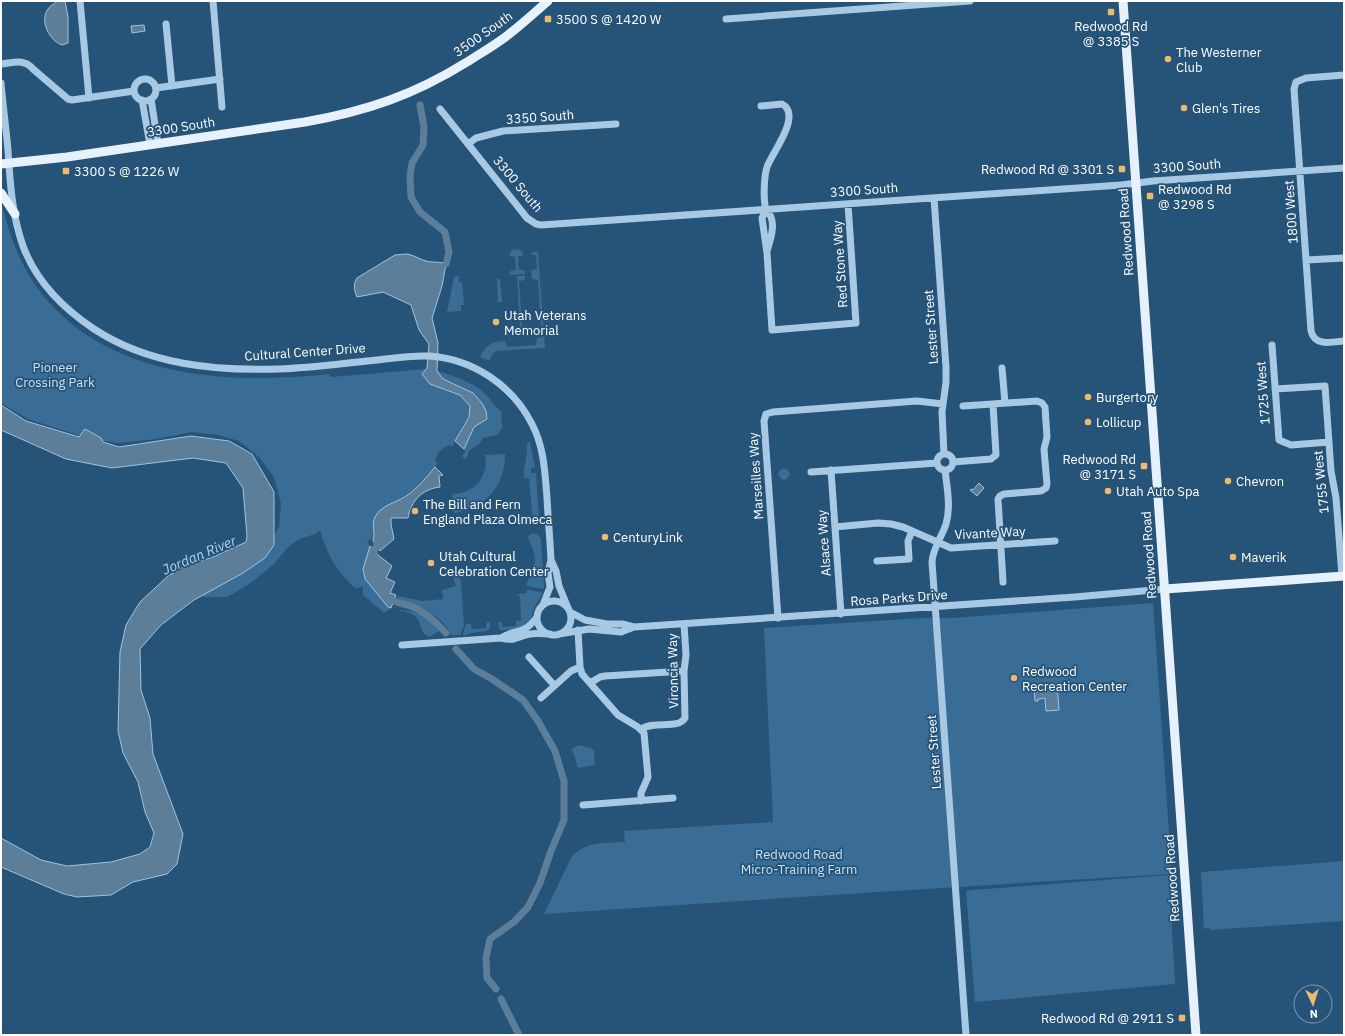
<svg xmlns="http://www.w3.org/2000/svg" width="1345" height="1036" font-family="'IBM Plex Sans',sans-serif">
  <rect width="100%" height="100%" fill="#265378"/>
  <path fill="#396d95" d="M1,202C8,228 15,252 29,275C91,377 223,386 329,374L331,377L427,369L430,384L460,395L470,406L469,417L463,425L452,447L450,445C441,448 437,453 435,461L438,463L425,480L415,489L397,501L373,524L374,538L373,541L371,539L367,541L370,546L363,569L388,607L391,608L384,613L363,595V587L355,588C336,570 327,555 320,530L315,534L300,539L289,546L274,564L248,585L227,597H204L199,591L269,544L279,527L281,504L274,477L259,457L239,441L218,435L192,432L156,439L119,443L90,439L28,419L1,403Z
    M514,249L520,250L523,253L522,256H518L519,270H524L525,274L510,275V271L516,270L515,257L509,256L511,251Z
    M531,252H538L545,348L497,351L493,353L489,361L480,357C486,345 491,342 505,341L507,347L536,345L537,338L542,337L538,280L532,279L531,270L537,269L536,255H532Z
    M459,276V282H462L464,305H461V311L447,312L454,277Z
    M517,276H525V280L519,281L522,326L528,327L525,330L520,332L515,328L520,326Z
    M497,279H500L502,302H498Z
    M437,371C459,378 479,383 493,403C495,407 499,408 501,412C503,417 500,422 503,427L497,435L483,438L480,443L469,451L466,460L462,456L465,453L464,449L474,427L487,419L462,387L443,379Z
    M530,442L535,468H531V473H536L539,518L536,523L529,524L528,522H533L529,478H524C523,469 528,454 527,443Z
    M505,454C506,485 485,509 454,513L452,494C474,494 489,477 485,455Z
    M778.5 474a5.5 5.5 0 1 1 11 0a5.5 5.5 0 1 1-11 0Z
    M534,533L538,535L541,539L544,588L542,589L528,586L526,584L532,574L535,560L534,552L528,538L529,535Z
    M455,568L461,581L464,626L461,632V635H451C442,614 418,606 397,599L398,596L422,601L443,599L442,590L456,586L451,570Z
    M527,589L543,593L534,608L530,621L527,625L516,630H501L499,628L498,622H502V627L516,626V621L521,620L520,596H516L521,593L525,594L527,592Z
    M1153,603L1172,874C962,886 754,900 544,914L571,858C584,841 605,843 625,842L624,831L773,822L764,628L922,618H951Z
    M399,610C413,610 434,617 440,630L430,637C420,634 422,624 416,617C411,612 404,612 399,610Z
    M489,622L490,623V628L487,631L471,633L464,636L463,634L466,624H471L472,629L486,628V623Z
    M578,745L591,748L594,751L595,765L578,768L572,749Z
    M1344,861V921L1210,930L1209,928L1204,929L1201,872Z
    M1169,875L1175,984L975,1002L966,891L974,890Z"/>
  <path fill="#5d7e99" stroke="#9cc5e4" d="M57,1H65L68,17V43L62,45C50,41 39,21 48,9C50,6 54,4 57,1Z
    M144,25L145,31L132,33L131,26Z
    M407,254C414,255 419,259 426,261C433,263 439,261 446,264L442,286L432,318L438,343L437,371L443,379L473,393L482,403L486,411L487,419L474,427L464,449L455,441L469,417L470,406L460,395L430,384L422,374L427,368L429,344L419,330L411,305L383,292L357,297C354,290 353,284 357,278L395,255Z
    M1,405L26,421L79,437L85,429L101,438L103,442L119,447L191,436L229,441L252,454L274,492V545L265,558L243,573L194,600L161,625L140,649L141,690L150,718L153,754L183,834L177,864L167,874L133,882L111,895L77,897L64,894L1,867V838L41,860L67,866L111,862L140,854L150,847L154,833L145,812L138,782L123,753L118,731L120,652L126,625L140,602L168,576L183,567L213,557L246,542L247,536L243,488L226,463L193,458L112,468L66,459L1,430Z
    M435,467L443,475L439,476L440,487C422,489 411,501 408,518H391V524L394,539L380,551L373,541C376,534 371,525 375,517C381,505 396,503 406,496C418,488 426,478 435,467Z
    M979,483L984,488L977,496L970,490L972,489L973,490Z
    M370,546L378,555L392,566L386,578L395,582L390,593L396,595L391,608L388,607L365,579L363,569Z
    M1057,684L1059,710L1046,711L1045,698L1038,699V701H1035L1034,686Z"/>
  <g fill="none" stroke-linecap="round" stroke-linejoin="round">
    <path stroke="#5d7e99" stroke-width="7" d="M420,105L424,127L423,145L412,163L410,176L411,197L420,212L445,232L449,252L446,264
      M373,560L374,551L381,538
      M386,597C396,604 403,603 413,607C427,613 437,623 446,633
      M456,649L474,669L492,679L523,700L538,721L555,751L564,781V820L551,851L540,883L528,907L514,922L490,939L486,958L487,978L496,989
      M501,999L519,1035"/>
    <path stroke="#a8c9e3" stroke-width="7" d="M80,1L89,98
      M213,1L222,107
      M726,19L970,1
      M166,24L172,86
      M1,64C13,63 24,58 33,69L68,99L72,100L134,91
      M1344,75L1306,78L1296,82L1294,89L1311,331C1315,347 1332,342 1344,341
      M134 90a11 11 0 1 1 22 0a11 11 0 1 1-22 0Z
      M1,83C3,106 6,128 8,150C10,182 12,215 23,246C36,281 64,309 94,329C149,365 215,371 279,369C308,368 338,364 367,361C388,359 409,355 429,356C473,359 512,385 532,424C544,447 545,472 547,498C548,518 550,539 551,560L548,573L550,587L543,605
      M156,88L220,79
      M151,99L158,144
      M142,100L150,145
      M761,106L782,104C803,115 771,154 767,167C764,176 763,200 766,210C767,212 770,214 771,217C775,227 770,241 767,251
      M440,109L527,218L536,224L541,225L1121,185L1153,181L1344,168
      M468,144L476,138L503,131L616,124
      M934,198L946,367V382L942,412L944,454
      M766,210L762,218L767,253L772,330L856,323L848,204
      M1306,260L1344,258
      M1272,345L1279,440L1291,445L1329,442
      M1002,368L1005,403
      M1275,389L1325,386L1331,471L1336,498L1342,576
      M963,406L1037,401L1042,403L1045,407L1047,437L1044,449L1047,484L1046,488L1041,491L1004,494L1000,496L998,499L1003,582
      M937 462a8 8 0 1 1 16 0a8 8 0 1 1-16 0Z
      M953,462L991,459L996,455L993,404
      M831,470L841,614
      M945,470C947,487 951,507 946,524C942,537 933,547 932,562L966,1035
      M811,472L937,463
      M835,527L878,523L891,524L903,527L951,548L1055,541
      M551,560L556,571L559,586L568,608
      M877,561L909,559L908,541L912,531
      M537 618a17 17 0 1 1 34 0a17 17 0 1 1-34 0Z
      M570,612L585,620L607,624H622L634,627
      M778,618L764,421L766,414L773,412L917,401L943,404
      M578,630L580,667L582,674L618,715L638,727L644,733L648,777L641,793V801
      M559,634L589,629L621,632L634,627L1075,597L1165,589
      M501,638C517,628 523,636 537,617
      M402,645L501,638C517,642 517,636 530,634C537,633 544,634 550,634
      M529,657L554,685
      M590,683L600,677L605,676L684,671
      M541,698L571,671L580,667
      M642,729C654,720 678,730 685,718L684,671L686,655L684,624
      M583,805L673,798"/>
    <path stroke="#e7f1fc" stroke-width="9" d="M1123,1L1196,1035
      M1,164L67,157L305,122C367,111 414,95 467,62C481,53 495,45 508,35C522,24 535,12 548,1
      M1,193L15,214
      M1165,589L1344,576"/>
  </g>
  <g fill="#ecb96d" stroke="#265378" stroke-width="1.5">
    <rect x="1107" y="8" width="8" height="8" rx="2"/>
    <rect x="544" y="15" width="8" height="8" rx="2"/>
    <circle cx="1168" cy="59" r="4"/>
    <circle cx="1184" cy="108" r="4"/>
    <rect x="1118" y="165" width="8" height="8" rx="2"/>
    <rect x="62" y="167" width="8" height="8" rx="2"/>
    <rect x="1146" y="192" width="8" height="8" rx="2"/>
    <circle cx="496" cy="322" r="4"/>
    <circle cx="1088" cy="397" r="4"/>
    <circle cx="1088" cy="422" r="4"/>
    <rect x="1140" y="462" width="8" height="8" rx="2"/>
    <circle cx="1228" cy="481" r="4"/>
    <circle cx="1108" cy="491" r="4"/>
    <circle cx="415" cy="511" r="4"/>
    <circle cx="605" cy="537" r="4"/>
    <circle cx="1233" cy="557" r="4"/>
    <circle cx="431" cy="563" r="4"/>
    <circle cx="1014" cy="678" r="4"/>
    <rect x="1178" y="1014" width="8" height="8" rx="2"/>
  </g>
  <g text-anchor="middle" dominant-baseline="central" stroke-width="3.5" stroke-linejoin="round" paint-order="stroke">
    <g font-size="13" fill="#fff" stroke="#265378" text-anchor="start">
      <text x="556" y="19">3500 S @ 1420 W</text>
      <text x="1111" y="26" text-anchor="middle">Redwood Rd<tspan x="1111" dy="15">@ 3385 S</tspan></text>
      <text x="1176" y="52">The Westerner<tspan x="1176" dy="15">Club</tspan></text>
      <text x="1192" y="108">Glen's Tires</text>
      <text x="1114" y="169" text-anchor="end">Redwood Rd @ 3301 S</text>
      <text x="74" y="171">3300 S @ 1226 W</text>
      <text x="1158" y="189">Redwood Rd<tspan x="1158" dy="15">@ 3298 S</tspan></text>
      <text x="504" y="315">Utah Veterans<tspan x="504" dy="15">Memorial</tspan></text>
      <text x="1096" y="397">Burgertory</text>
      <text x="1096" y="422">Lollicup</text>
      <text x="1136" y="459" text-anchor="end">Redwood Rd<tspan x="1136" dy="15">@ 3171 S</tspan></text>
      <text x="1236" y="481">Chevron</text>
      <text x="1116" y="491">Utah Auto Spa</text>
      <text x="423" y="504">The Bill and Fern<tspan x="423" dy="15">England Plaza Olmeca</tspan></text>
      <text x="613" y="537">CenturyLink</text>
      <text x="439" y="556">Utah Cultural<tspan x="439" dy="15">Celebration Center</tspan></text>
      <text x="1241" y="557">Maverik</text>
      <text x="1022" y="671">Redwood<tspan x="1022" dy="15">Recreation Center</tspan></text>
      <text x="1174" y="1018" text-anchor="end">Redwood Rd @ 2911 S</text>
    </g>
    <g font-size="13" fill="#fff" stroke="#265378">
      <text transform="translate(483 34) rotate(-35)">3500 South</text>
      <text transform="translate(540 117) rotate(-4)">3350 South</text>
      <text transform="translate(181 127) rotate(-9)">3300 South</text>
      <text transform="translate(1187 166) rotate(-4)">3300 South</text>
      <text transform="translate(518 184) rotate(50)">3300 South</text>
      <text transform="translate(864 190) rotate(-4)">3300 South</text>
      <text transform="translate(1291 212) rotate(-94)">1800 West</text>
      <text transform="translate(1126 232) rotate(-94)">Redwood Road</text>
      <text transform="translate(840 264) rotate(-94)">Red Stone Way</text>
      <text transform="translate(931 327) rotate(-94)">Lester Street</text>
      <text transform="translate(305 352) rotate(-4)">Cultural Center Drive</text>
      <text transform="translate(1263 393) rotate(-94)">1725 West</text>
      <text transform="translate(756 476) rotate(-94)">Marseilles Way</text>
      <text transform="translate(1321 482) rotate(-96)">1755 West</text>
      <text transform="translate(990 533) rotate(-3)">Vivante Way</text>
      <text transform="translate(824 543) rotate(-94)">Alsace Way</text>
      <text transform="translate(1149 555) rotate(-94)">Redwood Road</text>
      <text transform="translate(899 598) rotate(-4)">Rosa Parks Drive</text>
      <text transform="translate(673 671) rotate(-91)">Vironcia Way</text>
      <text transform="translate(934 752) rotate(-94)">Lester Street</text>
      <text transform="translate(1172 878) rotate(-94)">Redwood Road</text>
    </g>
    <g font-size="13" fill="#cae1f3" stroke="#265378">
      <text x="55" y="367">Pioneer<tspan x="55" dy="15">Crossing Park</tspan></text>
      <text x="799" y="854">Redwood Road<tspan x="799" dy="15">Micro-Training Farm</tspan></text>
    </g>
    <g font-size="14" font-style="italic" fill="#b3d3eb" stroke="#265378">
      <text transform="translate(199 555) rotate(-23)">Jordan River</text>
    </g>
  </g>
  <rect width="1345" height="1036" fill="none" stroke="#ffffff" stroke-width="4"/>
  <g transform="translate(1313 1004) rotate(176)"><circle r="19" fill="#265378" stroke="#7d98ae"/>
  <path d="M0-3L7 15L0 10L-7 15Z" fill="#ecb96d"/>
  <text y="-6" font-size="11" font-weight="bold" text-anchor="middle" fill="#ffffff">N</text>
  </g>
</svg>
